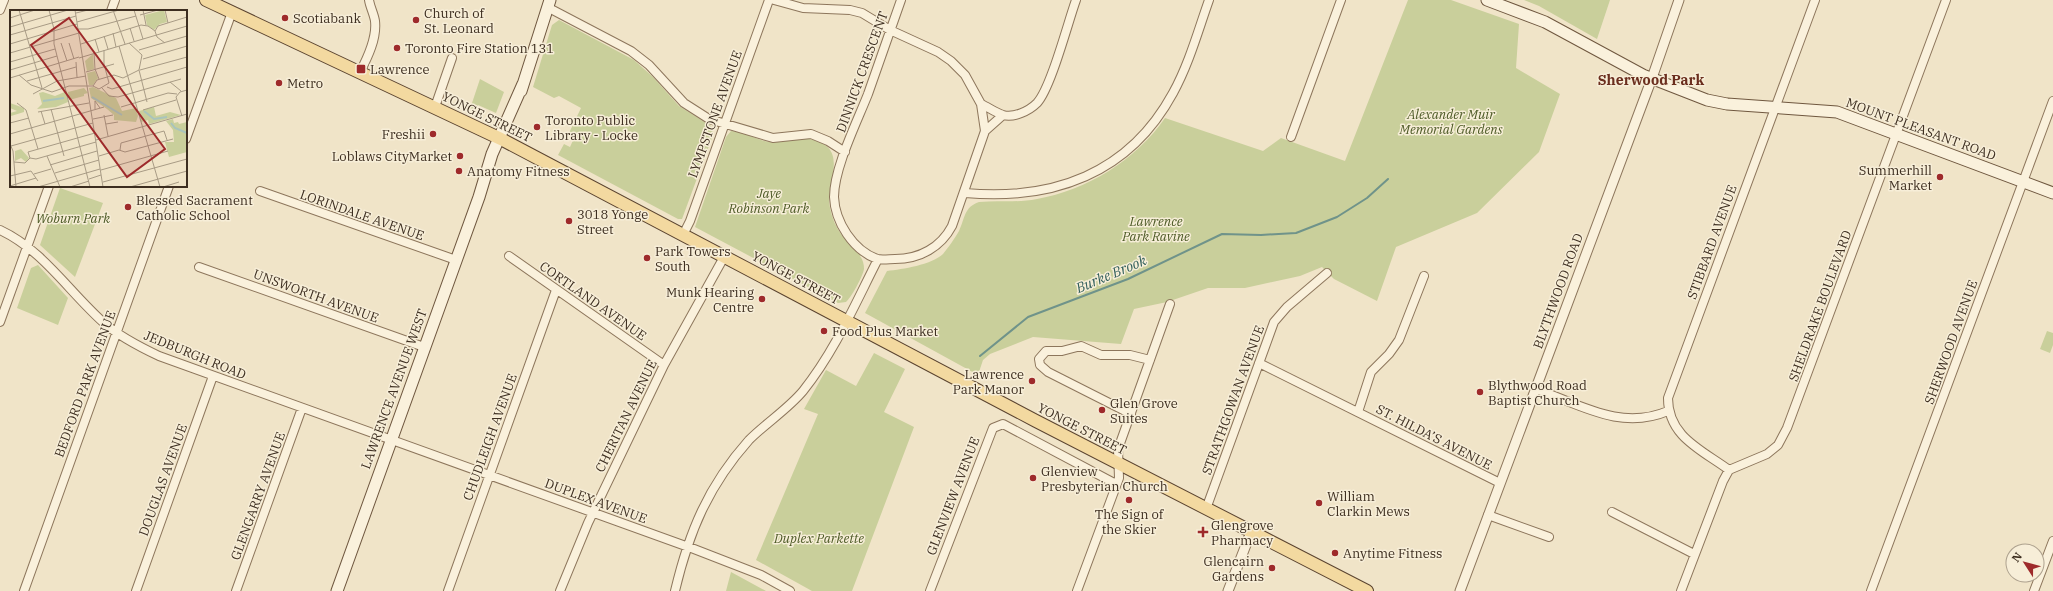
<svg xmlns="http://www.w3.org/2000/svg" width="2053" height="591" font-family="'IBM Plex Serif',serif">
  <rect width="100%" height="100%" fill="#f0e4c8"/>
  <path fill="#c9cf9b" d="M1408,0H1451L1519,24L1516,68L1560,94L1539,152L1477,213L1396,247L1377,301L1334,279L1322,267L1300,276L1245,288H1208L1167,302L1134,309L1121,344L1033,337L990,354L983,360L978,375L865,313L887,271C903,269 931,265 943,254C948,248 955,238 959,231C965,218 964,207 979,202C998,200 1017,203 1037,199C1087,190 1136,160 1165,118L1263,151L1281,138L1345,161Z
    M1524,0H1610L1597,39L1539,6Z
    M559,20L634,60L653,77L679,106L711,126L713,135L682,219H678L558,155L564,144L570,147L575,136L569,133L581,108L559,96L554,98L533,87L552,25Z
    M480,79L504,92L496,113L478,105L475,111L470,109Z
    M731,131C744,131 756,140 769,142C784,144 800,136 814,140C850,150 825,183 830,208C834,229 846,242 862,255L860,256C863,260 864,264 864,269C863,276 851,298 846,302L838,303L695,227L726,137Z
    M60,188L103,203L75,277L40,245Z
    M38,265L68,298L58,325L17,308L31,268Z
    M2047,331L2053,333V345L2050,353L2040,349Z
    M874,353L905,369L884,412L914,427L852,591H812L756,560L818,414L804,409L826,370L856,386Z
    M731,572L766,591H726Z"/>
  <g fill="none" stroke-linecap="round" stroke-linejoin="round">
    <path stroke="#6f938a" stroke-width="2" d="M980,356L1028,317L1128,279L1222,234L1261,235L1296,233L1337,217L1367,198L1388,179"/>
    <g stroke="#8d765c" stroke-width="10">
      <path id="minor" d="M774,0L803,8L850,10L862,13L890,30L938,52L951,61L965,75L981,104L985,131L952,226C941,247 920,259 895,259C890,259 882,260 877,259C853,250 835,222 834,197C834,168 857,122 868,94C879,63 890,31 901,0
        M547,7L631,51L649,65L684,103L709,119L773,138L811,134L828,141L845,152
        M0,10L4,0
        M111,11L115,0
        M360,72C368,57 377,38 375,21C374,14 370,7 369,0
        M981,104C988,107 996,113 1003,115C1014,118 1029,111 1037,103C1051,88 1068,22 1076,0
        M435,107L452,58
        M985,131L1003,115
        M1291,137L1341,0
        M186,139L232,12
        M260,191L456,260
        M965,193C1053,201 1129,174 1173,93C1189,64 1198,31 1209,0
        M0,230C43,250 69,292 104,323C120,337 140,347 159,356L694,549L761,575L790,591
        M683,235L690,221L769,0
        M509,256L664,365
        M199,267L424,347
        M0,322L49,186
        M1259,363L1500,483
        M1536,389C1581,405 1621,431 1668,411
        M1358,412L1371,372L1389,354L1399,340L1424,276
        M1131,414L1048,372L1040,365L1039,359L1046,351H1062L1081,346L1101,355H1130L1150,360
        M1729,470C1702,450 1668,437 1668,398L1815,0
        M1206,509L1274,322L1287,307L1327,273
        M1612,512L1694,554
        M1488,515L1549,537
        M24,591L169,186
        M136,591L213,376
        M236,591L302,408
        M448,591L556,290
        M560,591L588,523L664,365L724,257
        M675,591C689,532 708,486 749,440C766,423 788,409 803,391C835,351 855,304 878,259
        M930,591L993,428L1003,424L1116,484
        M1077,591L1119,478L1118,449L1170,304
        M1681,591L1723,481L1729,470L1767,454L1778,445L1787,428L1946,0
        M1871,591L2053,101
        M2034,591L2053,541"/>
    </g>
    <g stroke="#8d765c" stroke-width="11">
      <path id="tertiary" d="M1228,591L1251,532
        M1460,591L1652,78L1679,0"/>
    </g>
    <g stroke="#6f573f" stroke-width="13">
      <path id="secondary" d="M1487,0L1545,22L1643,75L1707,100L1727,104L1837,112L2053,193
        M521,91L550,0
        M337,591L479,197L492,154L523,84"/>
    </g>
    <g stroke="#5b4430" stroke-width="14">
      <path id="primary" d="M206,0L501,139L1036,421L1367,591"/>
    </g>
    <use href="#minor" stroke="#faf1dc" stroke-width="8"/>
    <use href="#tertiary" stroke="#faf1dc" stroke-width="9"/>
    <use href="#secondary" stroke="#faf1dc" stroke-width="11"/>
    <use href="#primary" stroke="#f3d9a0" stroke-width="12"/>
  </g>
  <g fill="#9e2a2b" stroke="#f7eed8" stroke-width="1.5">
    <circle cx="285" cy="18" r="4"/>
    <circle cx="416" cy="20" r="4"/>
    <circle cx="397" cy="48" r="4"/>
    <rect x="356" y="64" width="10" height="10" rx="2"/>
    <circle cx="279" cy="83" r="4"/>
    <circle cx="537" cy="127" r="4"/>
    <circle cx="433" cy="134" r="4"/>
    <circle cx="460" cy="156" r="4"/>
    <circle cx="459" cy="171" r="4"/>
    <circle cx="1940" cy="177" r="4"/>
    <circle cx="128" cy="207" r="4"/>
    <circle cx="569" cy="221" r="4"/>
    <circle cx="647" cy="258" r="4"/>
    <circle cx="762" cy="299" r="4"/>
    <circle cx="824" cy="331" r="4"/>
    <circle cx="1032" cy="381" r="4"/>
    <circle cx="1480" cy="392" r="4"/>
    <circle cx="1102" cy="410" r="4"/>
    <circle cx="1033" cy="478" r="4"/>
    <circle cx="1129" cy="500" r="4"/>
    <circle cx="1319" cy="503" r="4"/>
    <path d="M1201 526h4v4h4v4h-4v4h-4v-4h-4v-4h4z"/>
    <circle cx="1335" cy="553" r="4"/>
    <circle cx="1272" cy="568" r="4"/>
  </g>
  <g text-anchor="middle" dominant-baseline="central" stroke-width="3" stroke-linejoin="round" paint-order="stroke">
    <g font-size="13" fill="#3d2e20" stroke="#f7eed8" text-anchor="start">
      <text x="424" y="13">Church of<tspan x="424" dy="15">St. Leonard</tspan></text>
      <text x="293" y="18">Scotiabank</text>
      <text x="405" y="48">Toronto Fire Station 131</text>
      <text x="370" y="69">Lawrence</text>
      <text x="287" y="83">Metro</text>
      <text x="545" y="120">Toronto Public<tspan x="545" dy="15">Library - Locke</tspan></text>
      <text x="425" y="134" text-anchor="end">Freshii</text>
      <text x="452" y="156" text-anchor="end">Loblaws CityMarket</text>
      <text x="1932" y="170" text-anchor="end">Summerhill<tspan x="1932" dy="15">Market</tspan></text>
      <text x="467" y="171">Anatomy Fitness</text>
      <text x="136" y="200">Blessed Sacrament<tspan x="136" dy="15">Catholic School</tspan></text>
      <text x="577" y="214">3018 Yonge<tspan x="577" dy="15">Street</tspan></text>
      <text x="655" y="251">Park Towers<tspan x="655" dy="15">South</tspan></text>
      <text x="754" y="292" text-anchor="end">Munk Hearing<tspan x="754" dy="15">Centre</tspan></text>
      <text x="832" y="331">Food Plus Market</text>
      <text x="1024" y="374" text-anchor="end">Lawrence<tspan x="1024" dy="15">Park Manor</tspan></text>
      <text x="1488" y="385">Blythwood Road<tspan x="1488" dy="15">Baptist Church</tspan></text>
      <text x="1110" y="403">Glen Grove<tspan x="1110" dy="15">Suites</tspan></text>
      <text x="1041" y="471">Glenview<tspan x="1041" dy="15">Presbyterian Church</tspan></text>
      <text x="1327" y="496">William<tspan x="1327" dy="15">Clarkin Mews</tspan></text>
      <text x="1129" y="514" text-anchor="middle">The Sign of<tspan x="1129" dy="15">the Skier</tspan></text>
      <text x="1211" y="525">Glengrove<tspan x="1211" dy="15">Pharmacy</tspan></text>
      <text x="1343" y="553">Anytime Fitness</text>
      <text x="1264" y="561" text-anchor="end">Glencairn<tspan x="1264" dy="15">Gardens</tspan></text>
    </g>
    <g font-size="13" fill="#3d2e20" stroke="#f7eed8">
      <text transform="translate(862 72) rotate(-70)">DINNICK CRESCENT</text>
      <text transform="translate(715 114) rotate(-70)">LYMPSTONE AVENUE</text>
      <text transform="translate(487 117) rotate(26)">YONGE STREET</text>
      <text transform="translate(1921 129) rotate(20)">MOUNT PLEASANT ROAD</text>
      <text transform="translate(362 215) rotate(19)">LORINDALE AVENUE</text>
      <text transform="translate(1712 242) rotate(-70)">STIBBARD AVENUE</text>
      <text transform="translate(796 278) rotate(28)">YONGE STREET</text>
      <text transform="translate(1558 291) rotate(-70)">BLYTHWOOD ROAD</text>
      <text transform="translate(316 296) rotate(20)">UNSWORTH AVENUE</text>
      <text transform="translate(593 301) rotate(35)">CORTLAND AVENUE</text>
      <text transform="translate(1820 306) rotate(-70)">SHELDRAKE BOULEVARD</text>
      <text transform="translate(1951 342) rotate(-70)">SHERWOOD AVENUE</text>
      <text transform="translate(195 355) rotate(22)">JEDBURGH ROAD</text>
      <text transform="translate(85 384) rotate(-70)">BEDFORD PARK AVENUE</text>
      <text transform="translate(394 389) rotate(-70)">LAWRENCE AVENUE WEST</text>
      <text transform="translate(1233 400) rotate(-70)">STRATHGOWAN AVENUE</text>
      <text transform="translate(626 416) rotate(-64)">CHERITAN AVENUE</text>
      <text transform="translate(1082 429) rotate(27)">YONGE STREET</text>
      <text transform="translate(490 437) rotate(-70)">CHUDLEIGH AVENUE</text>
      <text transform="translate(1434 437) rotate(27)">ST. HILDA’S AVENUE</text>
      <text transform="translate(163 480) rotate(-70)">DOUGLAS AVENUE</text>
      <text transform="translate(258 496) rotate(-70)">GLENGARRY AVENUE</text>
      <text transform="translate(953 496) rotate(-69)">GLENVIEW AVENUE</text>
      <text transform="translate(596 501) rotate(20)">DUPLEX AVENUE</text>
    </g>
    <g font-size="13" font-style="italic" fill="#4d5a26" stroke="#f7eed8">
      <text x="1451" y="114">Alexander Muir<tspan x="1451" dy="15">Memorial Gardens</tspan></text>
      <text x="769" y="193">Jaye<tspan x="769" dy="15">Robinson Park</tspan></text>
      <text x="73" y="218">Woburn Park</text>
      <text x="1156" y="221">Lawrence<tspan x="1156" dy="15">Park Ravine</tspan></text>
      <text x="819" y="538">Duplex Parkette</text>
    </g>
    <g font-size="14" font-weight="bold" fill="#6b2e1e" stroke="#f7eed8">
      <text x="1651" y="80">Sherwood Park</text>
    </g>
    <g font-size="14" font-style="italic" fill="#2f5d5a" stroke="#f7eed8">
      <text transform="translate(1111 274) rotate(-23)">Burke Brook</text>
    </g>
  </g>
  <g transform="translate(10 10)">
    <rect width="177" height="177" fill="#f0e4c8"/>
    <path d="M154,0L157,12L150,14L144,20L137,15L135,5ZM83,44L84,59L77,61L75,51ZM85,61L88,68L83,75H79L77,63ZM83,77L106,88L112,101L126,98L128,106L126,112L104,110V105L97,99L81,88L79,78ZM74,78L78,83L74,84V86L59,90L58,82ZM57,81L58,92L46,97L27,99L32,94L29,83L33,82L45,86ZM0,93L14,98V102L1,106L0,103L7,101L0,98ZM144,97L146,106L160,102L171,105L139,114L138,110L131,112L129,101ZM163,109L164,113L168,112L169,114L177,112V142L159,147L155,132H164L163,120L156,111ZM11,139L19,148L16,152L11,148L5,151V141Z" fill="#c9cf9b"/>
    <path fill="none" stroke="#a9c4bc" stroke-width="2" d="M82,87L112,105M33,91L54,88M134,101L144,109L157,107M161,113L165,118L177,123"/>
    <path fill="none" stroke="#a89b85" stroke-width="1" d="M9,0L32,78M39,0L44,19V34L80,177M65,0L93,177M103,0L115,34M124,0L133,29M133,0L136,15M155,0L158,13M66,3L78,0M130,5L148,0M0,8L25,0M67,12L109,0M0,17L58,0M120,18L124,31M68,19H78L126,6M103,23L106,37M0,25L66,6M94,26L98,39M85,29L89,42M51,33L57,51M59,33L64,49M155,33L147,27L145,21L148,16L177,7M0,34L67,14M71,34L131,15L138,16L145,21M109,36L150,177M129,40L177,26M0,43L69,23M84,43L85,59L89,69M69,48L177,16M133,49L177,36M0,52L45,39M66,52L67,67M0,60L47,46M129,60L137,92M130,60L177,47M76,62L104,54M9,65L21,75L42,82L59,76H83M0,68L69,47M17,71L66,57M160,72L171,81M83,76L87,70L104,65L113,68L129,60L132,45L119,33M83,76L89,79L99,73L94,54V40M97,77L102,79L177,57M92,78L99,86L108,87L171,69M23,84L47,71L76,66M7,93L16,100L28,139M111,97L158,83L167,84M41,99L54,146M85,99V91L90,98M133,100L166,90M31,101L35,114M28,102L79,93M94,105L98,126M172,106L166,87L170,82L177,80M83,109L103,105M0,113L19,108M96,114L108,112M0,124L94,97M86,130L177,104M0,134L3,141L6,177M1,136L83,113M110,140L111,133L154,121L157,130M37,146L50,177M89,146L109,140L115,142L163,129M20,148L18,142L85,123M20,148L26,149L86,132M4,152L15,153L20,148M40,155L87,141M91,160L158,141M45,163L89,150M24,164L41,159M0,166L21,161L28,171M79,169L91,165M93,172L177,149M0,176L26,168M28,177L90,159M60,177L79,171M120,177L177,161M153,177L169,172"/>
    <path fill="#9e2a2b" fill-opacity="0.15" stroke="#9e2a2b" stroke-width="2" d="M59,8L155,139L117,167L21,35Z"/>
    <rect width="177" height="177" fill="none" stroke="#3d2e20" stroke-width="2"/>
  </g>
  <g transform="translate(2025 563) rotate(306)"><circle r="19" fill="#f7eed8" stroke="#ada18e"/>
  <path d="M0-3L7 15L0 10L-7 15Z" fill="#9e2a2b"/>
  <text y="-6" font-size="11" font-weight="bold" text-anchor="middle" fill="#3d2e20">N</text>
  </g>
</svg>
